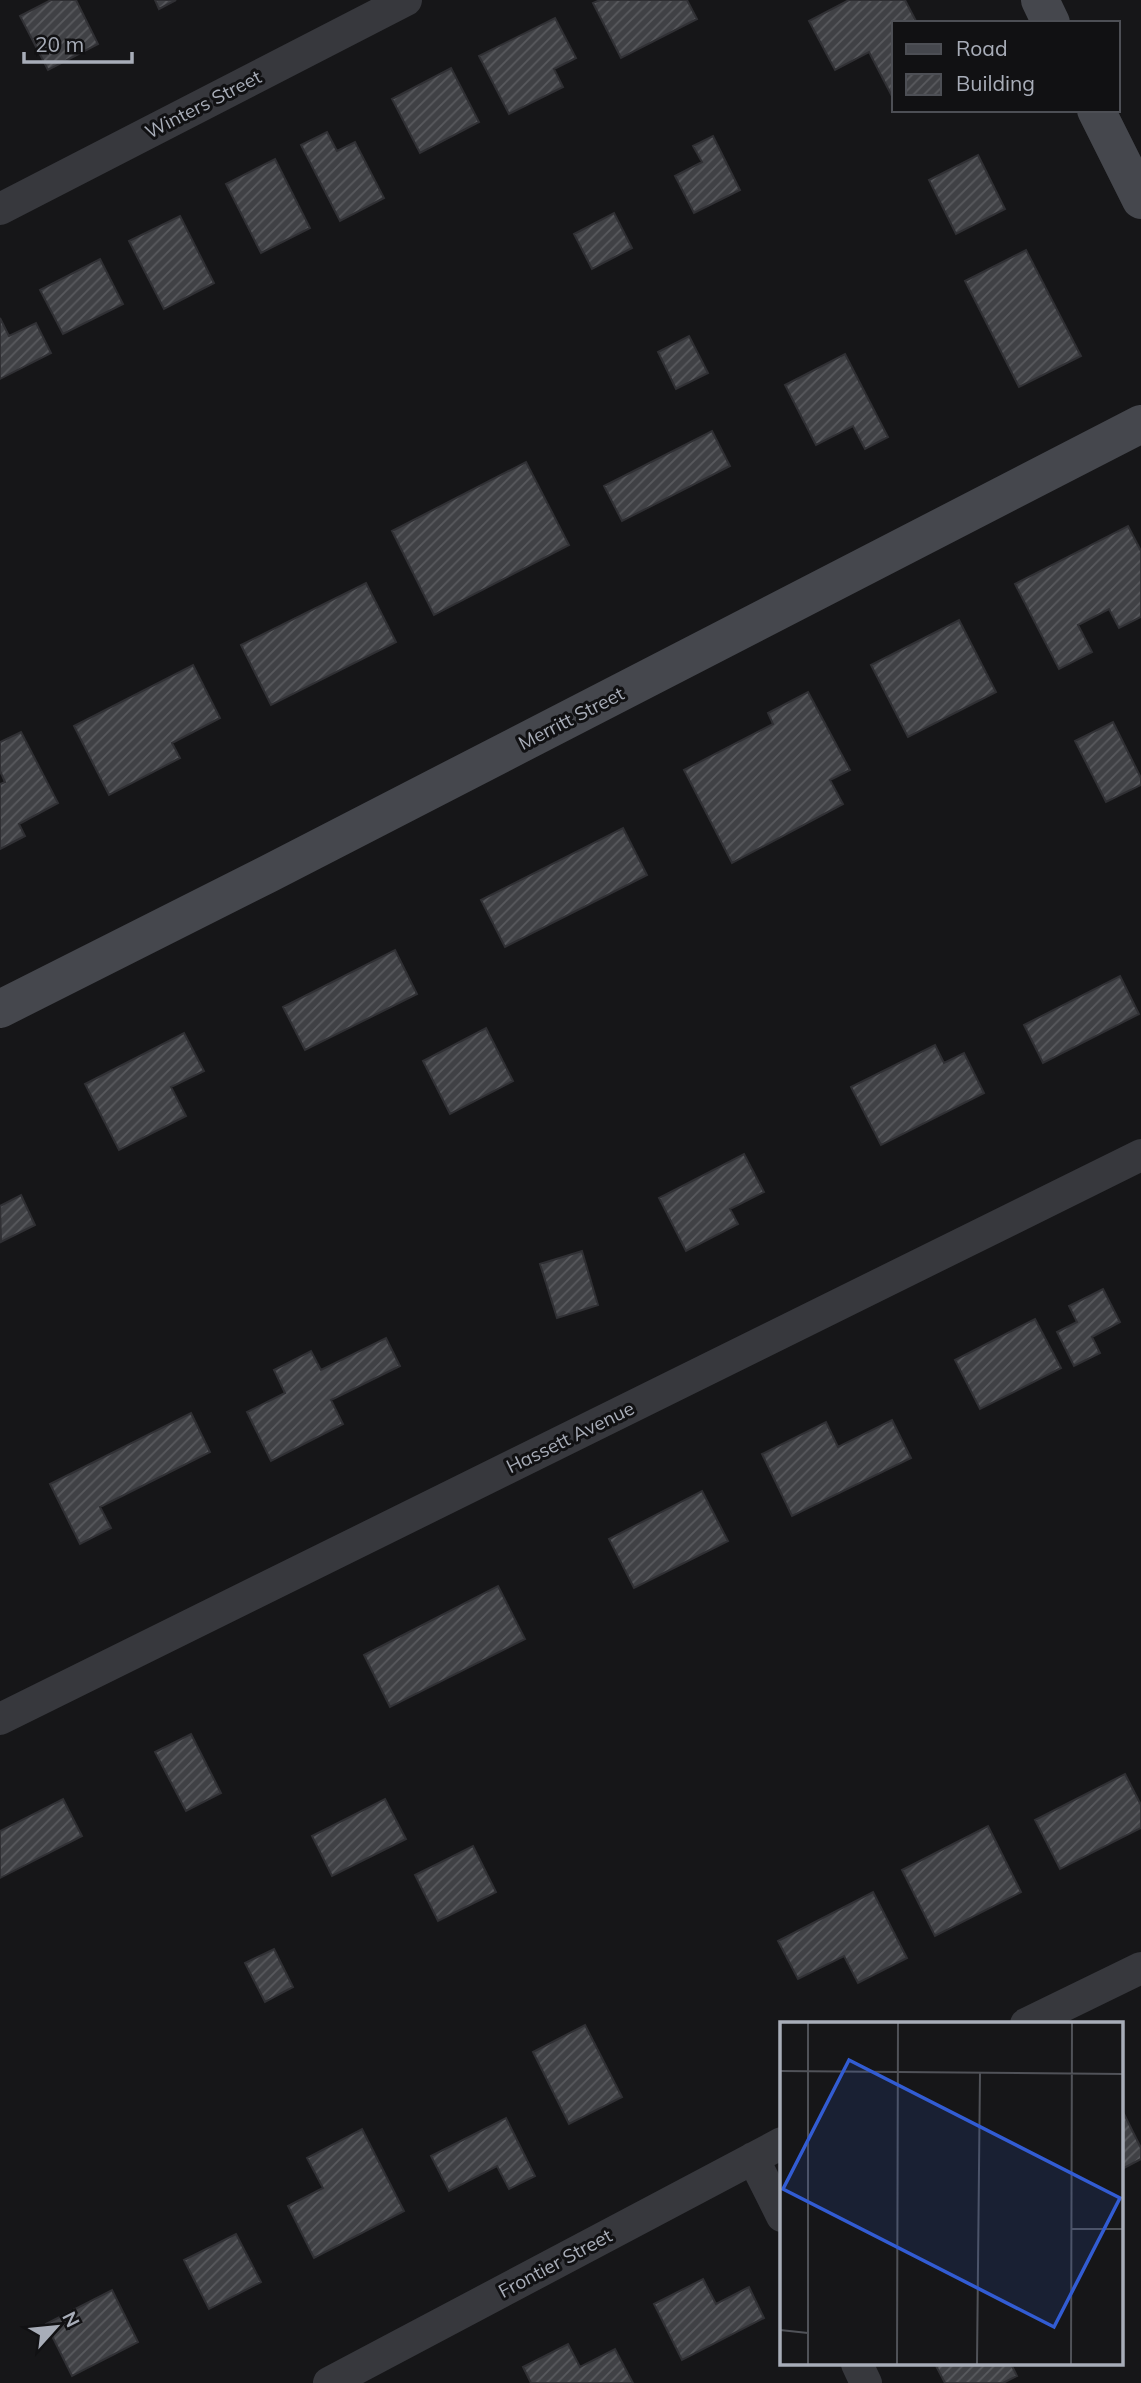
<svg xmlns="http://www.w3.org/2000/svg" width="1141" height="2383" font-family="Mulish,sans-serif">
  <defs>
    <pattern id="building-hatch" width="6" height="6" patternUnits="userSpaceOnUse" patternTransform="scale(1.75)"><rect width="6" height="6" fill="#404145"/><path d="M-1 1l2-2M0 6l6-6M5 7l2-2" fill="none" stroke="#595a5e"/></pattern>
  </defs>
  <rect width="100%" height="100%" fill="#161618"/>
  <path fill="url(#building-hatch)" stroke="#303034" stroke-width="2" d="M51,0H76L98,44L48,70L20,16Z
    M155,0H176L159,9Z
    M600,0H687L697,19L621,58L593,3Z
    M849,0H905L917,23H894V100L869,52L835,70L809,21Z
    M555,18L576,58L554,69L563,87L509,114L479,56Z
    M451,68L479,122L420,153L392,99Z
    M327,132L337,151L355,142L384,198L340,221L301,145Z
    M713,136L740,190L694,213L675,176L702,162L693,146Z
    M978,155L1005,209L956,234L929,180Z
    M275,159L310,228L261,253L226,184Z
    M614,213L632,248L592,269L574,234Z
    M180,216L214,283L164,309L129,241Z
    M1026,250L1081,356L1019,387L965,281Z
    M100,259L123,304L63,334L40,290Z
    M0,318L9,336L36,323L51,353L0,379Z
    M689,336L708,373L676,389L658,352Z
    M845,354L888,437L865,449L853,426L816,445L785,385Z
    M712,431L730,466L622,521L604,486Z
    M526,462L569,545L434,615L392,531Z
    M1128,526L1141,551V617L1119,628L1109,609L1078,625L1092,652L1059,669L1015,584Z
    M366,583L396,642L271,705L241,645Z
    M959,620L996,692L908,737L871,665Z
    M193,665L220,718L172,743L180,758L109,795L74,726Z
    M808,692L850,770L830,780L843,804L732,863L684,770L773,724L768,713Z
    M1113,722L1141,778V785L1106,802L1075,741Z
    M21,732L58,803L19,824L25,836L0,849V784L5,782L0,771V742Z
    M623,828L647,875L505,947L481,900Z
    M395,950L417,994L305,1050L283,1007Z
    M1120,976L1139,1014L1043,1063L1024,1025Z
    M486,1028L513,1081L450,1114L423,1061Z
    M184,1033L204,1071L171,1087L186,1116L119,1150L85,1084Z
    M935,1045L944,1063L964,1053L984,1093L881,1145L851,1087Z
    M744,1154L764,1192L730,1209L738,1224L686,1251L659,1198Z
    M21,1195L35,1225L1,1242L0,1206Z
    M582,1251L598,1305L557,1318L540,1264Z
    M1103,1289L1120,1322L1092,1337L1100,1353L1074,1366L1057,1332L1077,1322L1069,1306Z
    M1035,1319L1061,1368L980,1409L955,1360Z
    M386,1338L400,1366L331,1400L343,1424L271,1461L247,1412L285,1393L274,1370L311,1351L321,1370Z
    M191,1413L210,1452L100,1507L111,1528L80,1544L50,1484Z
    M892,1420L911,1458L792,1516L762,1454L826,1422L838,1447Z
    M702,1491L728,1541L634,1588L609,1539Z
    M498,1586L525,1639L390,1707L364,1655Z
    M191,1734L221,1793L186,1811L155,1752Z
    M1125,1774L1141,1805V1828L1060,1869L1035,1820Z
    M63,1799L82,1836L0,1878V1831Z
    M385,1799L406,1839L332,1876L312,1836Z
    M988,1826L1021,1892L935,1936L902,1870Z
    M473,1846L496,1892L438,1921L415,1875Z
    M873,1892L907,1958L858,1983L844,1956L798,1979L778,1941Z
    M274,1949L293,1987L265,2002L245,1963Z
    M585,2025L622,2097L569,2124L533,2052Z
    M1122,2110L1141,2148V2159L1122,2169Z
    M506,2118L535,2176L509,2189L497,2166L449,2191L431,2156Z
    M362,2129L404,2211L314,2258L288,2206L323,2188L307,2158Z
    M236,2234L261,2282L209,2309L184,2260Z
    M703,2279L716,2304L749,2287L764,2318L682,2360L654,2304Z
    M112,2290L138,2342L72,2376L46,2324Z
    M568,2344L580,2367L615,2349L633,2383H531L523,2367Z
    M935,2364H1011L1017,2376L1003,2383H945Z"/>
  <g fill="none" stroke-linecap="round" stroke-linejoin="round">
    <path stroke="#37383d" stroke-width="32" d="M0,209L406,0
      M0,1719L1141,1155
      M1026,2024L1141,1968
      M753,2158L782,2216
      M857,2364L866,2383
      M329,2383L782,2143"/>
    <path stroke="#45474d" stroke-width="38" d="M1040,0L1051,23
      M1096,110L1141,200
      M0,1009L268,874L1141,424"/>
  </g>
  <g text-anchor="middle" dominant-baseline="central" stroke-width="6" stroke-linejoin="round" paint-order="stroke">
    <g font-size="19" fill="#a8adb8" stroke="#111113">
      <text transform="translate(203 104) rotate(-27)">Winters Street</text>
      <text transform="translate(571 718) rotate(-27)">Merritt Street</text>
      <text transform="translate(570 1437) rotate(-26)">Hassett Avenue</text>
      <text transform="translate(555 2263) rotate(-28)">Frontier Street</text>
    </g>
  </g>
  <g transform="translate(780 2022)">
    <rect width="343" height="343" fill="#161618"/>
    <path fill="none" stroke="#505258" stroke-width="2" d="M28,1V342M0,49L343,52M292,207H343M0,308L28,311M117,342L118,1M197,342L200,50M291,342L292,1"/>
    <path fill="#325cd3" fill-opacity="0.15" stroke="#325cd3" stroke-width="3.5" d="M69,38L340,176L274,305L3,167Z"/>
    <rect width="343" height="343" fill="none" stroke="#a8adb8" stroke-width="3.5"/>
  </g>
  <rect x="892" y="21" width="228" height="91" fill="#111113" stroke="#4d4f55" stroke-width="2"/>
  <rect x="906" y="44" width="35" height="10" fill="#45474d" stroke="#4d4f55" stroke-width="2"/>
  <text x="956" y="56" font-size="21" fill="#a8adb8">Road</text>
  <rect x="906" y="74" width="35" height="21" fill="url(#building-hatch)" stroke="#4d4f55" stroke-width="2"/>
  <text x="956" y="91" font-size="21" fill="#a8adb8">Building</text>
  <g transform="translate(56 2327) rotate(63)" stroke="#111113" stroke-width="5" paint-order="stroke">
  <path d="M0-5L12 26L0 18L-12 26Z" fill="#a8adb8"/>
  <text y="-10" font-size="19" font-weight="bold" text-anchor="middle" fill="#a8adb8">N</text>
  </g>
  <path d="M24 52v10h108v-10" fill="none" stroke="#a8adb8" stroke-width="3.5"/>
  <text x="35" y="52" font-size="21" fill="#a8adb8" stroke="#111113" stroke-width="5" paint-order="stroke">20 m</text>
</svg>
